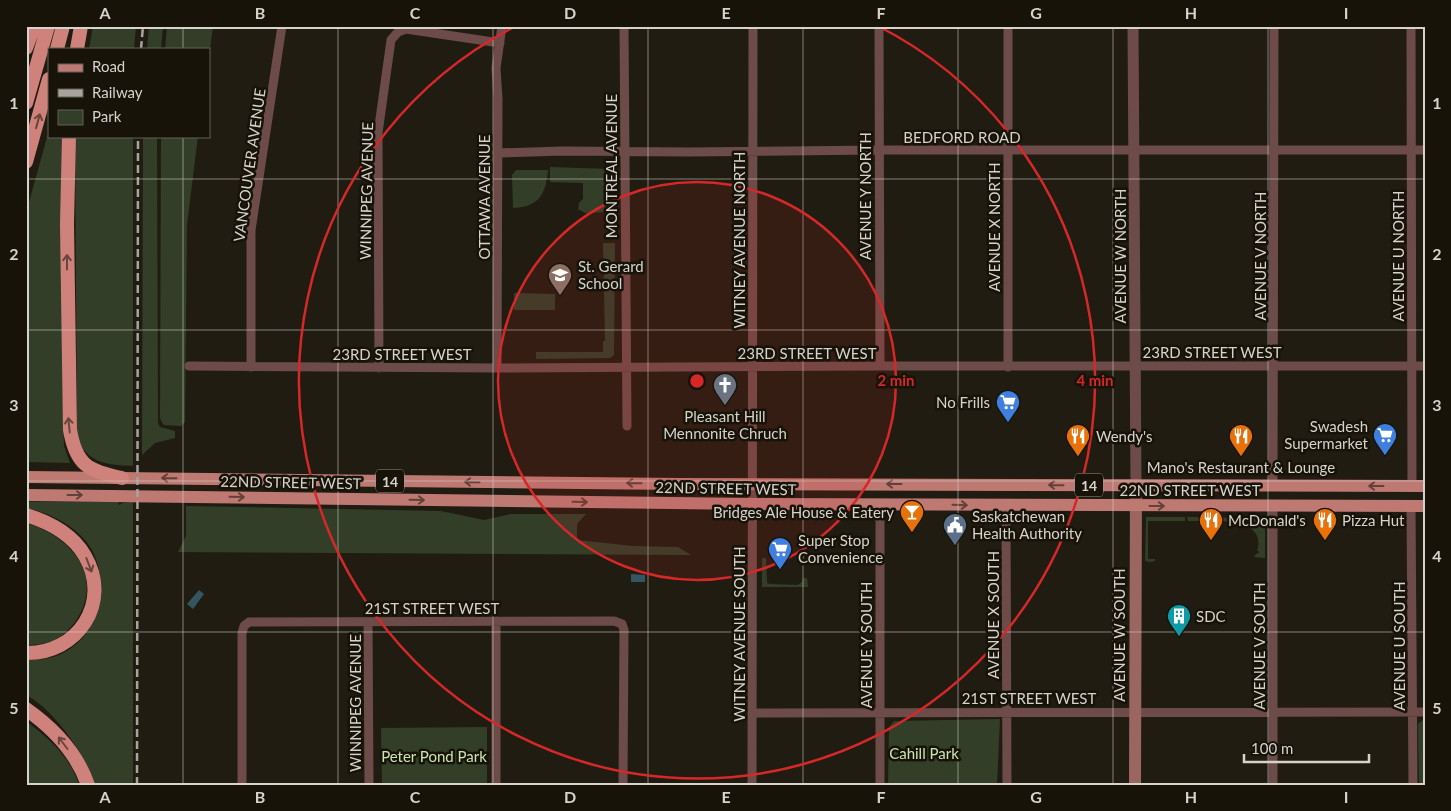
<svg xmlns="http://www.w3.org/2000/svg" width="1451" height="811" font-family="Lato,sans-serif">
  <rect width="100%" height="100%" fill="#201c12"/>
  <path fill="#333e28" d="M93,26H136L134,49H89Z
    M149,26H163L161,49H147Z
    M167,26H213L209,58V49H165Z
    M49,130V136H63V417L64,446L70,463L26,462V213Z
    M75,136H133V466C116,465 96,465 84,450L81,452L77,435Z
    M143,136H157L158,423L160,427L175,431V438L155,443L142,455Z
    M161,136H198L187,225L185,422L181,426L164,425L161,421L160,417Z
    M550,167L609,169V212L585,213L578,209L579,203L583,199V183L550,182Z
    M516,170H548C546,194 539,207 513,208L512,175Z
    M603,243H615L614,355L610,358L536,359V352H603V341H605Z
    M514,293L555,294V310H514Z
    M28,502H118L119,505L123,503L133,502V785H95C86,756 54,709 26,695V660C39,660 52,659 63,653C100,635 110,584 92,550C79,527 51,513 26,508V503Z
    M186,506L441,511L484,520L511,514H586L577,524V540L633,546L678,547L691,555L178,552L186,536Z
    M1146,517H1185V521H1148V559H1155V561L1151,562L1145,561Z
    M1187,517L1263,518L1265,523V558L1254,557L1256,554L1259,553V551H1257C1269,515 1207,521 1188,521Z
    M26,523C50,530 71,544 82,566C95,592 80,626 56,639C48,644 36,645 26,645Z
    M762,558H766L767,583L770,584L798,585L802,582L803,578H807L808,587H762Z
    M1000,719L997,785H888L889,727L894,721Z
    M1423,720H1425V785H1419L1418,724Z
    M26,721C49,739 70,756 79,785H26Z
    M487,727V785H382L381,728Z"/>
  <path fill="#345662" d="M631,574L645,575V582H631Z
    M199,590L204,594L193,609L187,604Z"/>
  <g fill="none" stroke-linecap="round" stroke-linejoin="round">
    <path stroke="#6d4b48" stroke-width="9" d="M624,26L627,426
      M879,26L880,366
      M1008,26V367
      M1411,26L1412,486
      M498,153L562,151L689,152L879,150H1425
      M189,366L497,368L880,366H1425
      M251,367V230L282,26
      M379,368L378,133L391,40L398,32L406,29L500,43
      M497,368L498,99L496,68L502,26
      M1273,485L1274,26
      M880,505V785
      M1006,506L1007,785
      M1273,506V785
      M1411,506L1413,785
      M496,621V785
      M368,622L369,785
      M752,713L1425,712
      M242,785V633L244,626L249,622L614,621L622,624L624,630L623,785
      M752,785L753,26"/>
    <path stroke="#6d4b48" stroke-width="11" d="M1133,26L1136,485"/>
    <path stroke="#9b6560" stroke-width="12" d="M1135,785L1136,485"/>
    <path stroke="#bf7973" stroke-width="12" d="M26,477L679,484L1425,486
      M26,495L753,504L1425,506"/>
    <path stroke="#cf827b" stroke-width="14" d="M26,48L34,26
      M57,49L63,26
      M77,49L81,26
      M26,103L48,26
      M69,136L67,224L70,430C76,465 88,471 122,478
      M26,162L49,79
      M26,515C49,522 73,535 85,556C112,602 78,654 26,653
      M26,709C53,728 77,753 88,785"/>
    <path stroke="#a6a49c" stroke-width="2.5" stroke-dasharray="8 4" stroke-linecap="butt" d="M141,49L143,26
      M137,785L138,136"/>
  </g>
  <defs><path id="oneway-shaft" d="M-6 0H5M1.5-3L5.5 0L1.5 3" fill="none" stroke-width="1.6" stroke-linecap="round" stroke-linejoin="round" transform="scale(1.25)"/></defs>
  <g stroke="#6a453c">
    <use href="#oneway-shaft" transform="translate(38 121) rotate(-75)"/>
    <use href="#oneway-shaft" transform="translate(67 262) rotate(-90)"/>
    <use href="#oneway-shaft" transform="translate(69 425) rotate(-96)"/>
    <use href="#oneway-shaft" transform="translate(89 565) rotate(69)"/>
    <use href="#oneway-shaft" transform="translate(63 743) rotate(-127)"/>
  </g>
  <g stroke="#634139">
    <use href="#oneway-shaft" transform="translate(169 478) rotate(-179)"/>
    <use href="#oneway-shaft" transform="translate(472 482) rotate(-179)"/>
    <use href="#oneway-shaft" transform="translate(634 483) rotate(-179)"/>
    <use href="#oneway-shaft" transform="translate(894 484) rotate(-180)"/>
    <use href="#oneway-shaft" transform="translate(1056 485) rotate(-179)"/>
    <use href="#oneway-shaft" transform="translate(1376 486) rotate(180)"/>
    <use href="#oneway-shaft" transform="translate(75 495)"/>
    <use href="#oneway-shaft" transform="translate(237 497) rotate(1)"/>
    <use href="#oneway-shaft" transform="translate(417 500) rotate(1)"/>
    <use href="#oneway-shaft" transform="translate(580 502) rotate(1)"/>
    <use href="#oneway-shaft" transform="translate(960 505) rotate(2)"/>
    <use href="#oneway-shaft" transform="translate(1157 506)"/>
  </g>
  <path fill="none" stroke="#d5d3cc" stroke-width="1" stroke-opacity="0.55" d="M183,26V49M338,26V785M493,26V785M648,26V785M803,26V785M958,26V785M1113,26V785M1268,26V785M183,136V785M26,179H1425M26,330H1425M26,481H1425M26,632H1425"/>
  <circle cx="697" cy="381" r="199" fill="#d62828" fill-opacity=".12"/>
  <g fill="none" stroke="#d62828" stroke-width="2.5">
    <circle cx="697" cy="381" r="199"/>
    <path d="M878 26A398 398 0 1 1 516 26"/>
  </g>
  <defs>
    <g id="school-pin" transform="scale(1.25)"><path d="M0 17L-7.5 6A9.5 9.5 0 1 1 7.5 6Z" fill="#8d6e63" stroke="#171309"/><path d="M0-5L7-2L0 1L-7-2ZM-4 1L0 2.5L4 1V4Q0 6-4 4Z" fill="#fff"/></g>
    <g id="church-pin" transform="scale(1.25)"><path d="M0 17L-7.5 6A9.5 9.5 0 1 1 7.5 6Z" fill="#6b7280" stroke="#171309"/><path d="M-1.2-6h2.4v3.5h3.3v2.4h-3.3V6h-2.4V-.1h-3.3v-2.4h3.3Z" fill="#fff"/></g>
    <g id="supermarket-pin" transform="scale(1.25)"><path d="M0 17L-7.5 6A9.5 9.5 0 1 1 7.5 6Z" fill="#3f7fe0" stroke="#171309"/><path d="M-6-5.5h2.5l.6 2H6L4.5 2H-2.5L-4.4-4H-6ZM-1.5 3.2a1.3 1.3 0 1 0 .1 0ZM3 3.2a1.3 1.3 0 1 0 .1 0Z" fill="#fff"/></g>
    <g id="restaurant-pin" transform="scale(1.25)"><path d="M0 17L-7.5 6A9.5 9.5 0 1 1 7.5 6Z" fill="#e8710a" stroke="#171309"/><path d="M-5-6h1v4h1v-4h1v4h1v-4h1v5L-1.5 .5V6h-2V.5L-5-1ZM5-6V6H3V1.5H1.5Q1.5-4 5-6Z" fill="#fff"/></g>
    <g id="bar-pin" transform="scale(1.25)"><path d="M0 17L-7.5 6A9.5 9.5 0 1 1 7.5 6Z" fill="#e8710a" stroke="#171309"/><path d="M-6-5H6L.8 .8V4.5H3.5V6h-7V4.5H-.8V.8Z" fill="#fff"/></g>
    <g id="civic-pin" transform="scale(1.25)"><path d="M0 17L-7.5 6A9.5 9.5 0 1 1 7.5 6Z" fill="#5c6f8a" stroke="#171309"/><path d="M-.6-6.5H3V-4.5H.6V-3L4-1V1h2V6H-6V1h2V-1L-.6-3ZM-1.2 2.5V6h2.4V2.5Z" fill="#fff"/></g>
    <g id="building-pin" transform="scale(1.25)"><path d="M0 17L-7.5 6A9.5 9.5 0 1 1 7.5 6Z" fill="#0f9aa8" stroke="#171309"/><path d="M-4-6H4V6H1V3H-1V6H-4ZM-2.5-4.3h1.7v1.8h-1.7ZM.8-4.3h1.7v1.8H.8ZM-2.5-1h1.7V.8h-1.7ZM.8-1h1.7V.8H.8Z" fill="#fff"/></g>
  </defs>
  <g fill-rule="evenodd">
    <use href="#school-pin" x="560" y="275"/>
    <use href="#church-pin" x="725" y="385"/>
    <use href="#supermarket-pin" x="1008" y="402"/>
    <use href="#supermarket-pin" x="1385" y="435"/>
    <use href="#restaurant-pin" x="1078" y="436"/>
    <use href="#restaurant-pin" x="1241" y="436"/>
    <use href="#bar-pin" x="912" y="512"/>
    <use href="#restaurant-pin" x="1211" y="520"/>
    <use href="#restaurant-pin" x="1325" y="520"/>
    <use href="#civic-pin" x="955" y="525"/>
    <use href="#supermarket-pin" x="780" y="549"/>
    <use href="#building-pin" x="1179" y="616"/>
  </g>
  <g text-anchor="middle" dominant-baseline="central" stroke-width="5" stroke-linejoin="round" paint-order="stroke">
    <g fill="#171309" stroke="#9c9992" stroke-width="1">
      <rect x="376" y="469.5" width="28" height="23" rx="4"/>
      <rect x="1075" y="473.5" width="28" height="23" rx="4"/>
    </g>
    <g font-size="14" font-weight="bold" fill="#d5d3cc">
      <text x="390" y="481">14</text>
      <text x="1089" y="485">14</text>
    </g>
    <g font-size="15" fill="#d5d3cc" stroke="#171309">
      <text x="962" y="137">BEDFORD ROAD</text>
      <text transform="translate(249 165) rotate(-82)">VANCOUVER AVENUE</text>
      <text transform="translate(611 166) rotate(-90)">MONTREAL AVENUE</text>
      <text transform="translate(366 191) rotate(-89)">WINNIPEG AVENUE</text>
      <text transform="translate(865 196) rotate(-90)">AVENUE Y NORTH</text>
      <text transform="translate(484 197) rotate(-90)">OTTAWA AVENUE</text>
      <text transform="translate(994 227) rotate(-90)">AVENUE X NORTH</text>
      <text transform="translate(739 240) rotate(-90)">WITNEY AVENUE NORTH</text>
      <text transform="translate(1120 256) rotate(-90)">AVENUE W NORTH</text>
      <text transform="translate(1260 256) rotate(-90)">AVENUE V NORTH</text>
      <text transform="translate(1398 256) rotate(-90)">AVENUE U NORTH</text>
      <text x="1212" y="352">23RD STREET WEST</text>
      <text x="807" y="353">23RD STREET WEST</text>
      <text x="402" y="354">23RD STREET WEST</text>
      <text transform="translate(291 482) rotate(1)">22ND STREET WEST</text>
      <text transform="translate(726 488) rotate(1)">22ND STREET WEST</text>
      <text x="1190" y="490">22ND STREET WEST</text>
      <text x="432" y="608">21ST STREET WEST</text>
      <text transform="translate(993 615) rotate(-90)">AVENUE X SOUTH</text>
      <text transform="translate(739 634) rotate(-90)">WITNEY AVENUE SOUTH</text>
      <text transform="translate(1119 635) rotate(-90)">AVENUE W SOUTH</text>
      <text transform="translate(866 645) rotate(-90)">AVENUE Y SOUTH</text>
      <text transform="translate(1259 646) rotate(-90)">AVENUE V SOUTH</text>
      <text transform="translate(1399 646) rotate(-90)">AVENUE U SOUTH</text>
      <text x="1029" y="698">21ST STREET WEST</text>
      <text transform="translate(355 703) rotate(-90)">WINNIPEG AVENUE</text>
    </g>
    <g font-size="15" fill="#d5d3cc" stroke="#171309" text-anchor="start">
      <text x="578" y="266">St. Gerard<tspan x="578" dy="17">School</tspan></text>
      <text x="990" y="402" text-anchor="end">No Frills</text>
      <text x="725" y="416" text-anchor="middle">Pleasant Hill<tspan x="725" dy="17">Mennonite Chruch</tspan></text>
      <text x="1368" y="426" text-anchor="end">Swadesh<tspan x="1368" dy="17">Supermarket</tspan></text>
      <text x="1096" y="436">Wendy's</text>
      <text x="1241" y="467" text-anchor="middle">Mano's Restaurant &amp; Lounge</text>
      <text x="894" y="512" text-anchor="end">Bridges Ale House &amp; Eatery</text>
      <text x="972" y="516">Saskatchewan<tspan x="972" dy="17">Health Authority</tspan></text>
      <text x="1228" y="520">McDonald's</text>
      <text x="1342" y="520">Pizza Hut</text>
      <text x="798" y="540">Super Stop<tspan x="798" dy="17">Convenience</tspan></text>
      <text x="1196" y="616">SDC</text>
    </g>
    <g font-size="15" fill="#cbe5b1" stroke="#171309">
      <text x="924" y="753">Cahill Park</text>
      <text x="434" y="756">Peter Pond Park</text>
    </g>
  </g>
  <circle cx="697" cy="381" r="8" fill="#d62828" stroke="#171309" stroke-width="2.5"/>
  <g font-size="15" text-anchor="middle" font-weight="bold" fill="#d62828" stroke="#171309" stroke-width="5" stroke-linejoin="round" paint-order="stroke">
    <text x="896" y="386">2 min</text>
    <text x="1095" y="386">4 min</text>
  </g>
  <rect width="1451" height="811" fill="none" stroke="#171309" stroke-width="55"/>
  <rect x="48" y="48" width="162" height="90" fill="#171309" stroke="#636057"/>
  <rect x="58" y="64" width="25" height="8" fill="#bf7973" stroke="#636057"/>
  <text x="92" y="72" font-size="15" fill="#d5d3cc">Road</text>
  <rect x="58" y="89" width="25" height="8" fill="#a6a49c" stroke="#636057"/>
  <text x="92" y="98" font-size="15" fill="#d5d3cc">Railway</text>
  <rect x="58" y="110" width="25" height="15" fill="#333e28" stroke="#636057"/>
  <text x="92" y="122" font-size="15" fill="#d5d3cc">Park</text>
  <path d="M1244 754v8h125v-8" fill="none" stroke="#d5d3cc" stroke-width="2.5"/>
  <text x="1251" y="754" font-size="15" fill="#d5d3cc" stroke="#171309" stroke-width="4" paint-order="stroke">100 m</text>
  <rect x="28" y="28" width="1396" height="756" fill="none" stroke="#d5d3cc" stroke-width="2"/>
  <g font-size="16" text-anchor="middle" font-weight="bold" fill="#d5d3cc">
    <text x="105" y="19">A</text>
    <text x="260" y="19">B</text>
    <text x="415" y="19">C</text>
    <text x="570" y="19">D</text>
    <text x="726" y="19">E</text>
    <text x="881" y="19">F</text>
    <text x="1036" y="19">G</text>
    <text x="1191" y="19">H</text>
    <text x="1346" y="19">I</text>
    <text x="14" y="109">1</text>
    <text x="1437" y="109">1</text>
    <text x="14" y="260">2</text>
    <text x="1437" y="260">2</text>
    <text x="14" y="411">3</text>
    <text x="1437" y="411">3</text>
    <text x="14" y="562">4</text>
    <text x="1437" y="562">4</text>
    <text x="14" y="714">5</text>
    <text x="1437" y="714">5</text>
    <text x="105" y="803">A</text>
    <text x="260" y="803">B</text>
    <text x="415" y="803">C</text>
    <text x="570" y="803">D</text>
    <text x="726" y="803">E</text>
    <text x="881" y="803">F</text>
    <text x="1036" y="803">G</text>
    <text x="1191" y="803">H</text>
    <text x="1346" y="803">I</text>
  </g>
</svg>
